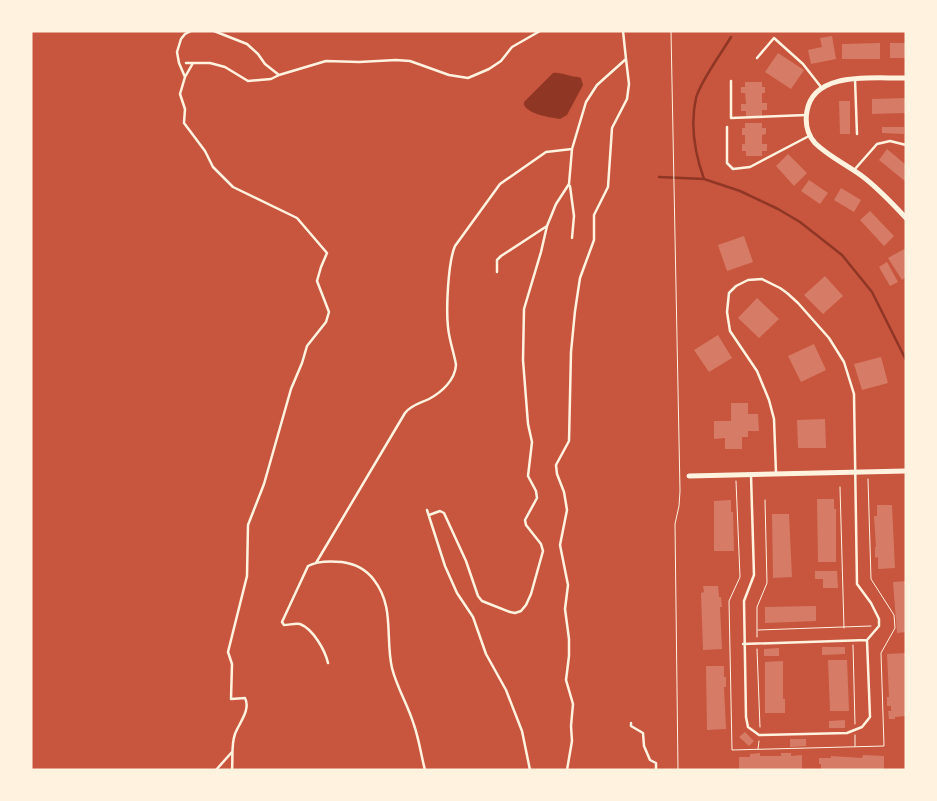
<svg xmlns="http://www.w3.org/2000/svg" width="937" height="801" font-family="'IBM Plex Sans',sans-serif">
  <rect width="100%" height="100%" fill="#c8553d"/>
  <path fill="#8f3625" d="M553,73C562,72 569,77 578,77L581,78L583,85L567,115L560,119C549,117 530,115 524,105V102Z"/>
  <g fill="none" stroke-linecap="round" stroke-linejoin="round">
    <path stroke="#8f3625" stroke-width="2.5" d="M731,37C721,54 701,80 696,98C690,125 695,154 704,179L740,191L778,209L800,222L842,255L872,292L906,360
      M659,177L704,179"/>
  </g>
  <path fill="#d67c66" d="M832,36L836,59L811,64L808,50L822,47L820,38Z
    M880,43V59H842V44Z
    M890,43H906V58H890Z
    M778,53L804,70L791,89L765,72Z
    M745,82H762V87H765V93H762V103H767V110H762V116H746V111H741V104H746L745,93H741V87H745Z
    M906,98V113L872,114V99Z
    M839,101H850V134H840Z
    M745,123H762V128H766V134L762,135V144H767V151H762V156H746V151H742V144H745V135H742V128H745Z
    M882,127H904V134L882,133Z
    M887,149L906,165V182L879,160Z
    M788,154L807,173L794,186L776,166Z
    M809,180L828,193L820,204L801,191Z
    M841,188L861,200L854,212L834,200Z
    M870,211L894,236L884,246L860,220Z
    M744,236L753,262L727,271L718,245Z
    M906,248V277L902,280L888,258Z
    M887,262L898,282L890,286L879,267Z
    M825,276L843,296L823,314L804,295Z
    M757,298L779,319L759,338L738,318Z
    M718,335L732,358L709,372L694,350Z
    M814,344L826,370L801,382L788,356Z
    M881,357L888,383L862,390L854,364Z
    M731,403H748V414H758L759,431H748V437H742V449H725V438L714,439V421H731Z
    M825,419L826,448H798L797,420Z
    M817,499H834V509H836V562H818Z
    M731,500V512H733L734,551H714V501Z
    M877,505H892L895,568L878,569V557L875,558V547H876L874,516H877Z
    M772,514H789L792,577L773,578Z
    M815,571H837L838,588H823V579H815Z
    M906,581V632L897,633L893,582Z
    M703,586H718L719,597H721L722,607H720L722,649L703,650L701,593L704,592Z
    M816,606V621L765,623V607Z
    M822,647H845V654L822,655Z
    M779,648V656H764V649Z
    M906,653V716L895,717V719H889L888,711H891V706H887V697H889L887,654Z
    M828,660H847L849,711H830Z
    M783,661V699H785V713H765V662Z
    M706,666H724V677H726V687H724L726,729L707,730Z
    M845,720V728H829V721Z
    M745,732L754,741L749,746L739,737Z
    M790,739H806V746L790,747Z
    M760,753V756H781V753H791V756L802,755V770H739V757H750V754Z
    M863,755L884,756V770H821V764H819V758H831V756L862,758Z"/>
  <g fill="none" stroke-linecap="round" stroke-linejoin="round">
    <path stroke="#fff3e0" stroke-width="1" d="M671,31L680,491L679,506L675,524L678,770
      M736,481L740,577L729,601L732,750L884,746L881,653L895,628L894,615L871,579L868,479
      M840,487L844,628
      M758,630L871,626
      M757,637V607L767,583L765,500
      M853,645L855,724
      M757,649L760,727
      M855,735V746
      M758,749L759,741"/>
    <path stroke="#fff3e0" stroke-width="2.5" d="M191,31L185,34L181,39L177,52L179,63L185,77L180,94L185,109L184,123L205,151L213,167L233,187L297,218L327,253L321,267L317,281L329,312L326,322L307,346L302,363L291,389L264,484L248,525L247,576L228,652L232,664L231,699L245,698C251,710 239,723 235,734C231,745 233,759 232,770
      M214,31L247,44L258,54L265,64L279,75L326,61L359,62L396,60L410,61L449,75L468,78L489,69L501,61L512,47L540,31
      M757,58L774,38L803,64L821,87
      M186,63H210L225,67L248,81L271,79L279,75
      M185,77L193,63
      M855,79L857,134
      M731,81V118L806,115
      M727,127V163L733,169L750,167L809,136
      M855,169L877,144L890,141L906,145
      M570,186L574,216L572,238
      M497,272V260L501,256L547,226
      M751,475L754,575L744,601L746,717L748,727L759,735L847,733L862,727L870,717L867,640L879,626V619L871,603L857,584L854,394L844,362L829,338L798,303L787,293L780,288L762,279L748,280L736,286L729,293L727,312L730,331L757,371L769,400L774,419L776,473
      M427,510L445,566L457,593L473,617L486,654L506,690L522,731L530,770
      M429,515L440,511L444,513L466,561L478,596L482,601L510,612L515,613L521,611L526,605L531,594L543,551L541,544L526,525L525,520L537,498L536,491L528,476L532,442L528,424L523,360L524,309L541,252L547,226L556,204L569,184L572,149L586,102L597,85L626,59L623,31
      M316,563L405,413C411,405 421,403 429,399C442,392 455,380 456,365C454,352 449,340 448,327C446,309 448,262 455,246L500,184L546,152L572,149
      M743,644L867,640
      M328,663C325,650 313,629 300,624C295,623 289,625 284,625L282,622L308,566C317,561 332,561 342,562C356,564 366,569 374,580C395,607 385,638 392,668C397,688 408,705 414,725C419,739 421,755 425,770
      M631,723V726L643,733L644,746L650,760L656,763V770
      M216,770L232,752
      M567,770L572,741L571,726L573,704L566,680L569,656V639L565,609L568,585L560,545L567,510L564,492L557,474L556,465L569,441L571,352L575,311L580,278L594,240V215L608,187L612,128L627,99L629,84L626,59"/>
    <path stroke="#fff3e0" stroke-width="5" d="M906,78C875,79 814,70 807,111C805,122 807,134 815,143C828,156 847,165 862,176C878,188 892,203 906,218
      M689,476L906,471"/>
  </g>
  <rect width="937" height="801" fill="none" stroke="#fff3e0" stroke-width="65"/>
</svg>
